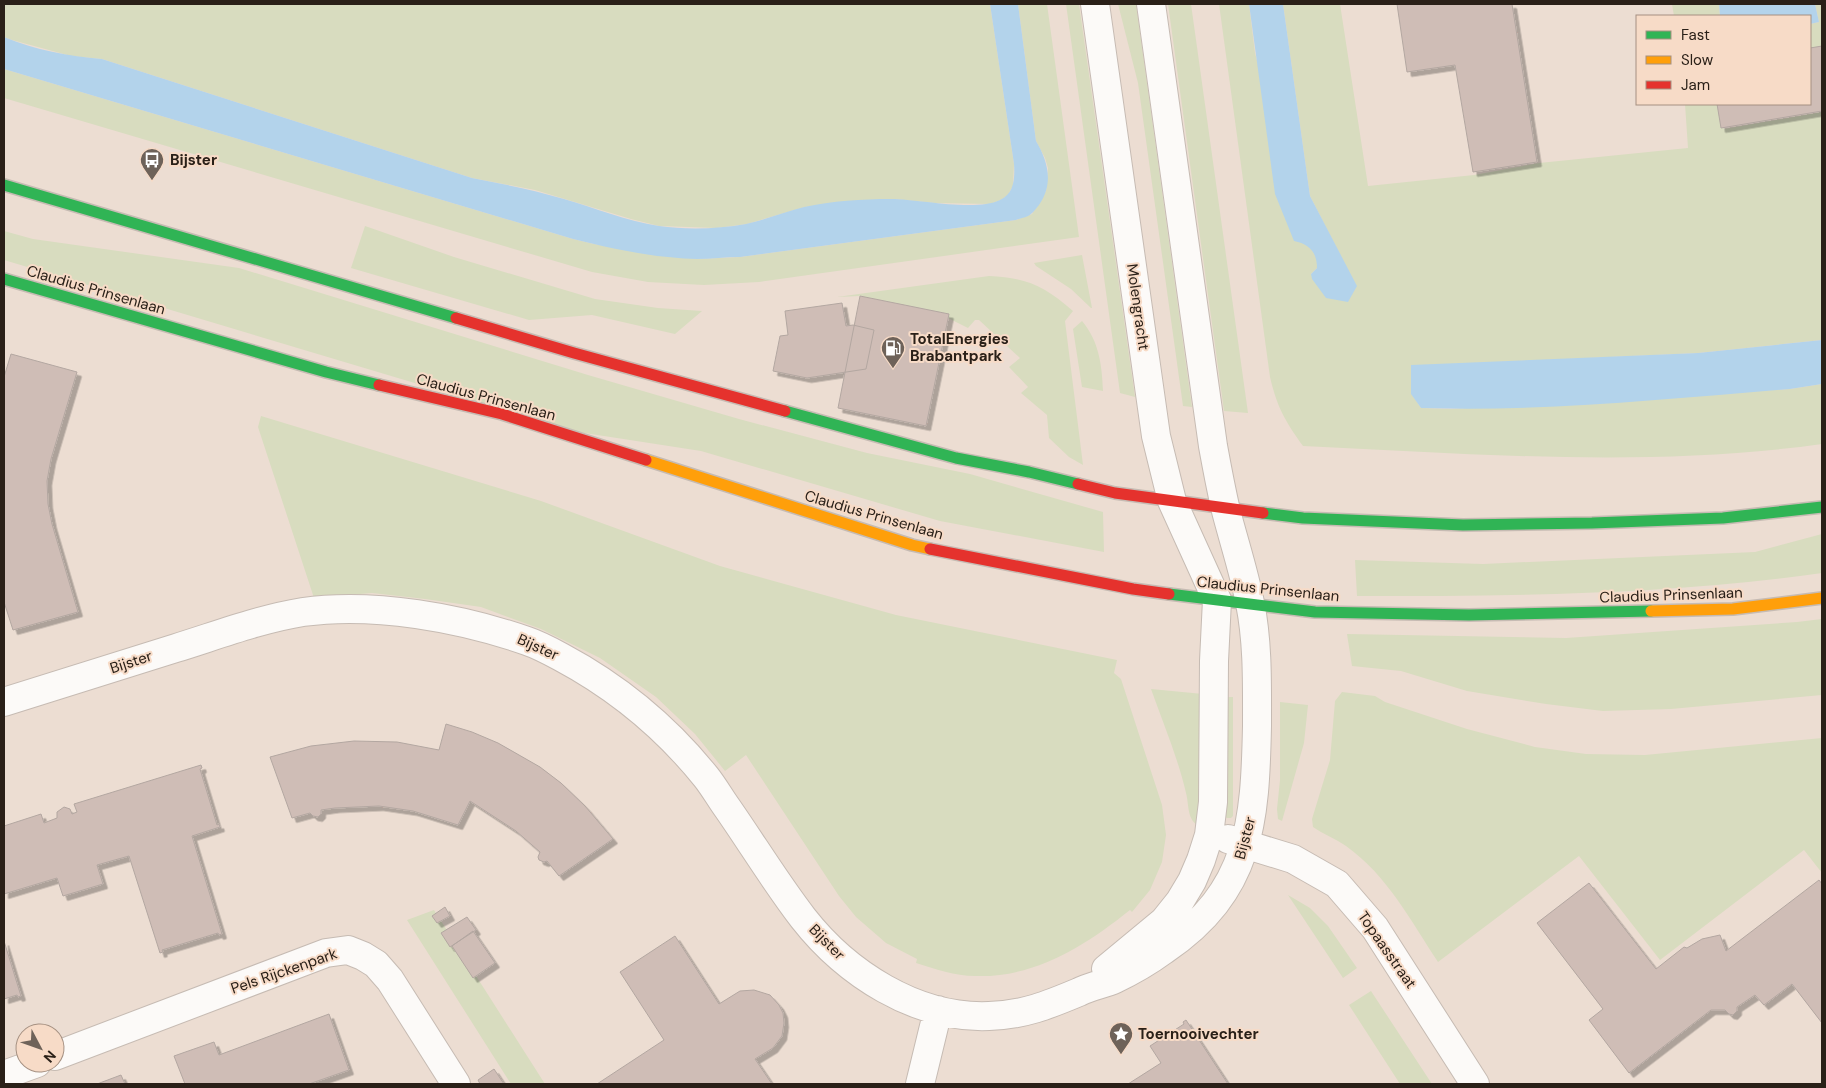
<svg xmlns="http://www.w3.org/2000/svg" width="1826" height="1088" font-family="'DM Sans',sans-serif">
  <defs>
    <filter id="shadow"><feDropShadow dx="4.5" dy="4.5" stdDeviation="0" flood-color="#0004"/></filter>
  </defs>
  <rect width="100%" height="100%" fill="#ecddd2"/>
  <path fill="#d8dcbf" d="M4,4H990L1014,164L1013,186L1008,195L1001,200L990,204L935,203L893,199L805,207L747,224L717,228L659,226L631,219L535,190L472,178L102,59L71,56L12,40L4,37Z
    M1018,4H1047L1079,237L759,282L704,285L648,282L592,272L4,98V69L573,239L594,244L698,259L740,257L1016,220L1032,214L1046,191L1048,168L1045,158L1036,141Z
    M1066,4H1079L1135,397L1120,393Z
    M1118,4H1136L1192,407L1183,406L1138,83Z
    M1168,4H1191L1248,413L1224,411Z
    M1219,4H1249L1255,53L1305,243L1315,253L1317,258V268L1311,274L1356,286L1310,196L1283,4H1340L1368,186L1474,175L1539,163L1688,148L1685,104H1719L1724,129L1822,112V340L1698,353L1411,366V393L1421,408L1451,409L1790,389L1822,384V444C1652,468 1474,454 1303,446C1285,421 1277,407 1270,377Z
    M1672,4H1719L1720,16H1674Z
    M1815,4H1822V47L1810,49V24L1819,22Z
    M365,226L454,257L595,299L658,308L702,311L675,334L592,315L529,320L351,268Z
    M4,231L33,239L239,268L588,375L739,419L867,453L970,474L1103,512L1104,552L940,521L701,451L578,432L4,260Z
    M1082,255L1092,308H1091L1071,289L1036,266L1034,263Z
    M989,276C1028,278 1044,286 1073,311L1065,321L1083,465L1069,457L1049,438L1047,415L1021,393L1028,387L1009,367L1020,358L979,320H975L968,328L948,318V314L860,296L837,297Z
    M1082,321C1099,341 1102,365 1103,391L1082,387L1073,329Z
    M261,416L541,501L720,566L896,615L1117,660L1114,673L1121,679L1162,805L1166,835L1162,862L1150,890L1132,912L1130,910C1085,946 1035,978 975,976C955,976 935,969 916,963L917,959L886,943L856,917L839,896L746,755L725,771L695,734L656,697L600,658L541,629L481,607L425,599L372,593L314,598L258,427Z
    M1822,534V573C1668,595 1512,596 1357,596L1355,560L1483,564L1755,552Z
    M1822,619V695L1671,709L1603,711L1546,704L1467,691L1401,671L1352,666L1347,634L1566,638L1797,622Z
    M1151,689L1203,694V804L1197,825C1187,818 1189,804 1186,793C1178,758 1163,723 1151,689Z
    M1342,692L1375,696L1385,702L1467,729L1535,747L1586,754L1645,755L1822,738V873L1804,850L1660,960L1579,856L1438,962C1411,921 1387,875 1346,846C1336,839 1323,834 1313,827L1312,819L1330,760L1335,701Z
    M1223,697H1233V816L1231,818H1227L1225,817Z
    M1280,702L1308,705L1304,743L1282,821L1278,819L1277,809L1280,780Z
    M1288,895L1310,908L1328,926L1357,968L1343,978Z
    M434,910L545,1084H511L407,920Z
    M1371,991L1432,1084H1400L1349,1005Z"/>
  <path fill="#b3d3eb" d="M990,4H1018L1036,141C1048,161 1054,184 1039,205C1037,207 1034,212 1031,214C1028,217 1021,218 1016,220L740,257C726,257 711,259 697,259C655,258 613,249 573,239L4,69V37C35,50 69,56 102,59L472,178C503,184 534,190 564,199C595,208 627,221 659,226C687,230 718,229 746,224C765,220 784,212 804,207C832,201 862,199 891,199C919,199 975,212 1000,200C1014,194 1015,179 1014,164Z
    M1249,4H1283L1310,196L1357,286L1348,302L1326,298L1312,279L1311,274L1317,268C1317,252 1309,244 1294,241L1275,194Z
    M1719,4H1815L1819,22L1810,24V16H1720Z
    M1822,340V384L1790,389C1667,399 1544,412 1421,408L1411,394V365L1698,353Z"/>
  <path fill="#cfbdb6" stroke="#b3a7a1" filter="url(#shadow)" d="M1397,4H1512L1537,162L1473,172L1455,65L1407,72Z
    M1822,46V111L1721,128L1717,104H1810V48Z
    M860,296L949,314L926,426L838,408Z
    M842,303L846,326L853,325L874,330L866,369L807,378L773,371L780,336L788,335L785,311Z
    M11,354L77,372L51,459L47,481L48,504L52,524L78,612L13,630L4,602V377Z
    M446,724L472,732L498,743L540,767L561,783L585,806L613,839L559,876L547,861L544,862L539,860L538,857L540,852L516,831L470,801L458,825L413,811L379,806L335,808L321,810V814L318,817L313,816L310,813L292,818L270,757L311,746L354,741L397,742L439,750Z
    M201,765L202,768L200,769L217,825L219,824L220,827L192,836L222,934L219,935L218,933L162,950L163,952L160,953L129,856L97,865L103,884L63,896L57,878L4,894V826L41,814L44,823L57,818V812L64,807L70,809L72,814L77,812L74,804Z
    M1819,880L1822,884V1023L1792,984L1764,1005L1755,995L1737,1007V1011L1733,1015L1729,1014L1725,1010H1711L1629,1073L1589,1020L1603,1009L1537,923L1589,883L1656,969L1684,947L1687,948L1702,939L1720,935L1726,951Z
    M445,907L450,916L437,923L432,916Z
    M467,917L476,930L450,947L441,933Z
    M473,931L495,963L473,978L452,946Z
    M675,936L719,1004L740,991L754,990L770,995L779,1005L783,1013L784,1023L782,1036L773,1048L755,1059L772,1084H597L664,1040L620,972Z
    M4,941L21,996L18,997L17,995L4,999Z
    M329,1014L349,1070L309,1084H185L174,1056L214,1042L219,1055Z
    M1186,1020L1228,1084H1128L1161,1063L1150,1046L1184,1024L1183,1022Z
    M494,1069L504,1084H480L478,1080Z
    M121,1075L125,1084H97Z"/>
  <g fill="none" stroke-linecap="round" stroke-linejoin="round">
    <g stroke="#c6bbb3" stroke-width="30">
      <path id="street" d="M1095,4L1156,436L1172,501L1217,600L1214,661L1213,802L1209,835L1201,860L1192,881L1180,901L1164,921L1106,969
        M4,702C61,684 118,666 176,648C218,635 260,619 303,612C374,602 461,618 527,641C539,645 550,651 561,657C619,688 665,726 706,777C714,787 720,798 728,809C753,845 776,883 803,918C846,973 916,1019 989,1016C1024,1015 1048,1005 1079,992C1091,986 1104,984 1115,979C1132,971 1149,961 1164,950C1251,891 1255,822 1257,726C1257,684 1258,643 1250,603C1244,572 1234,542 1226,511C1221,489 1217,468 1213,446L1151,4
        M1228,839L1293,859L1337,884L1375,928L1475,1084
        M55,1056L326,953L348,950L363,956L376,964L390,980L456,1084
        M4,1075L37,1063
        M920,1084L938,1010"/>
    </g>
    <g stroke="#c6bbb3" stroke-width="14">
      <path id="fast" d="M4,185L456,318
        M4,279L326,372L379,385
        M785,411L956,458L1029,472L1078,484
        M1263,513L1303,518L1463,525L1592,523L1723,518L1822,507
        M1169,594L1315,612L1469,615L1651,611"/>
    </g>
    <g stroke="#c6bbb3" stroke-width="14">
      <path id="slow" d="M646,460L912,545L930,549
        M1651,611L1733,609L1822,598"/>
    </g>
    <g stroke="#c6bbb3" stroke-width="14">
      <path id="jam" d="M456,318L574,353L785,411
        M379,385L502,414L646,460
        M1078,484L1115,493L1263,513
        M930,549L1133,589L1169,594"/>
    </g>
    <use href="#street" stroke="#fcfaf8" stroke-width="28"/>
    <use href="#fast" stroke="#30b455" stroke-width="11"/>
    <use href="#slow" stroke="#ff9f0a" stroke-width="11"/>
    <use href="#jam" stroke="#e5322d" stroke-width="11"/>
  </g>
  <defs>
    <g id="bus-pin" transform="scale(1.25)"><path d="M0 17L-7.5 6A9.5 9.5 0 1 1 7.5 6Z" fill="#6e6259" stroke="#f7dbc7"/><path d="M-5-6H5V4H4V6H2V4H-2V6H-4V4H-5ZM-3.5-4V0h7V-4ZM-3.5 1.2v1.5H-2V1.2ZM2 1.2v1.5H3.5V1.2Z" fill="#fff"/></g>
    <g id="fuel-pin" transform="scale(1.25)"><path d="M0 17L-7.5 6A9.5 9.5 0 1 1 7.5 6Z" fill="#6e6259" stroke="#f7dbc7"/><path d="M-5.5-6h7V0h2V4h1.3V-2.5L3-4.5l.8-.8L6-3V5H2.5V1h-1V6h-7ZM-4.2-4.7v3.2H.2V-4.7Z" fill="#fff"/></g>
    <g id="sight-pin" transform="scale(1.25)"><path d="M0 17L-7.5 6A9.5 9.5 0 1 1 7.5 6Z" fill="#6e6259" stroke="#f7dbc7"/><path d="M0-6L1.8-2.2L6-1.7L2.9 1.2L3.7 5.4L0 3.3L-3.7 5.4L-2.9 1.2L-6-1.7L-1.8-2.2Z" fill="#fff"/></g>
  </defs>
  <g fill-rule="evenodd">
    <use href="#bus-pin" x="152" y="160"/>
    <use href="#fuel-pin" x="893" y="348"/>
    <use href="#sight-pin" x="1121" y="1034"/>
  </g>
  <g text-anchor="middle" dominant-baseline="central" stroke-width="4" stroke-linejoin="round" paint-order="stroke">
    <g font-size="15" font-weight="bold" fill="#2a2018" stroke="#f7dbc7" text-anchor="start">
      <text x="170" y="160">Bijster</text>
      <text x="910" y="339">TotalEnergies<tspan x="910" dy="17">Brabantpark</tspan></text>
      <text x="1138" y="1034">Toernooivechter</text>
    </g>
    <g font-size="15" fill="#2a2018" stroke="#f7dbc7">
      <text transform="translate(96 290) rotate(16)">Claudius Prinsenlaan</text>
      <text transform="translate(1138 307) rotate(82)">Molengracht</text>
      <text transform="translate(486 397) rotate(15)">Claudius Prinsenlaan</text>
      <text transform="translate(874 515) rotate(16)">Claudius Prinsenlaan</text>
      <text transform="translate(1268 589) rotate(6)">Claudius Prinsenlaan</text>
      <text transform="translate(1671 595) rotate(-2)">Claudius Prinsenlaan</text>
      <text transform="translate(538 647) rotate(24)">Bijster</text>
      <text transform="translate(131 662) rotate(-18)">Bijster</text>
      <text transform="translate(1245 838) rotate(-75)">Bijster</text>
      <text transform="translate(827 942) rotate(45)">Bijster</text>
      <text transform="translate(1387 950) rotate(55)">Topaasstraat</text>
      <text transform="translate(284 971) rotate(-19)">Pels Rijckenpark</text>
    </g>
  </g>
  <rect width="1826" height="1088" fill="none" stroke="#2a2018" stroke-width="10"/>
  <rect x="1636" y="15" width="175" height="90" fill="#f7dbc7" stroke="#a59081"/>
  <rect x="1646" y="31" width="25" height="8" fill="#30b455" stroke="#a59081"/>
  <text x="1681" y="40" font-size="15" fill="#2a2018">Fast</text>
  <rect x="1646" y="56" width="25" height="8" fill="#ff9f0a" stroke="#a59081"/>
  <text x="1681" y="65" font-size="15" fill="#2a2018">Slow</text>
  <rect x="1646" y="81" width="25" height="8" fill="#e5322d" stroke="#a59081"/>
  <text x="1681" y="90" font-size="15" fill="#2a2018">Jam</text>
  <g transform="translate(40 1048) rotate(131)"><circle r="24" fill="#f7dbc7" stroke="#a59081"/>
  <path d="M0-4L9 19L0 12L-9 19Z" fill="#6e6259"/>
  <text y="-8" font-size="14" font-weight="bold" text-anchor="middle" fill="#2a2018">N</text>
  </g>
</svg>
